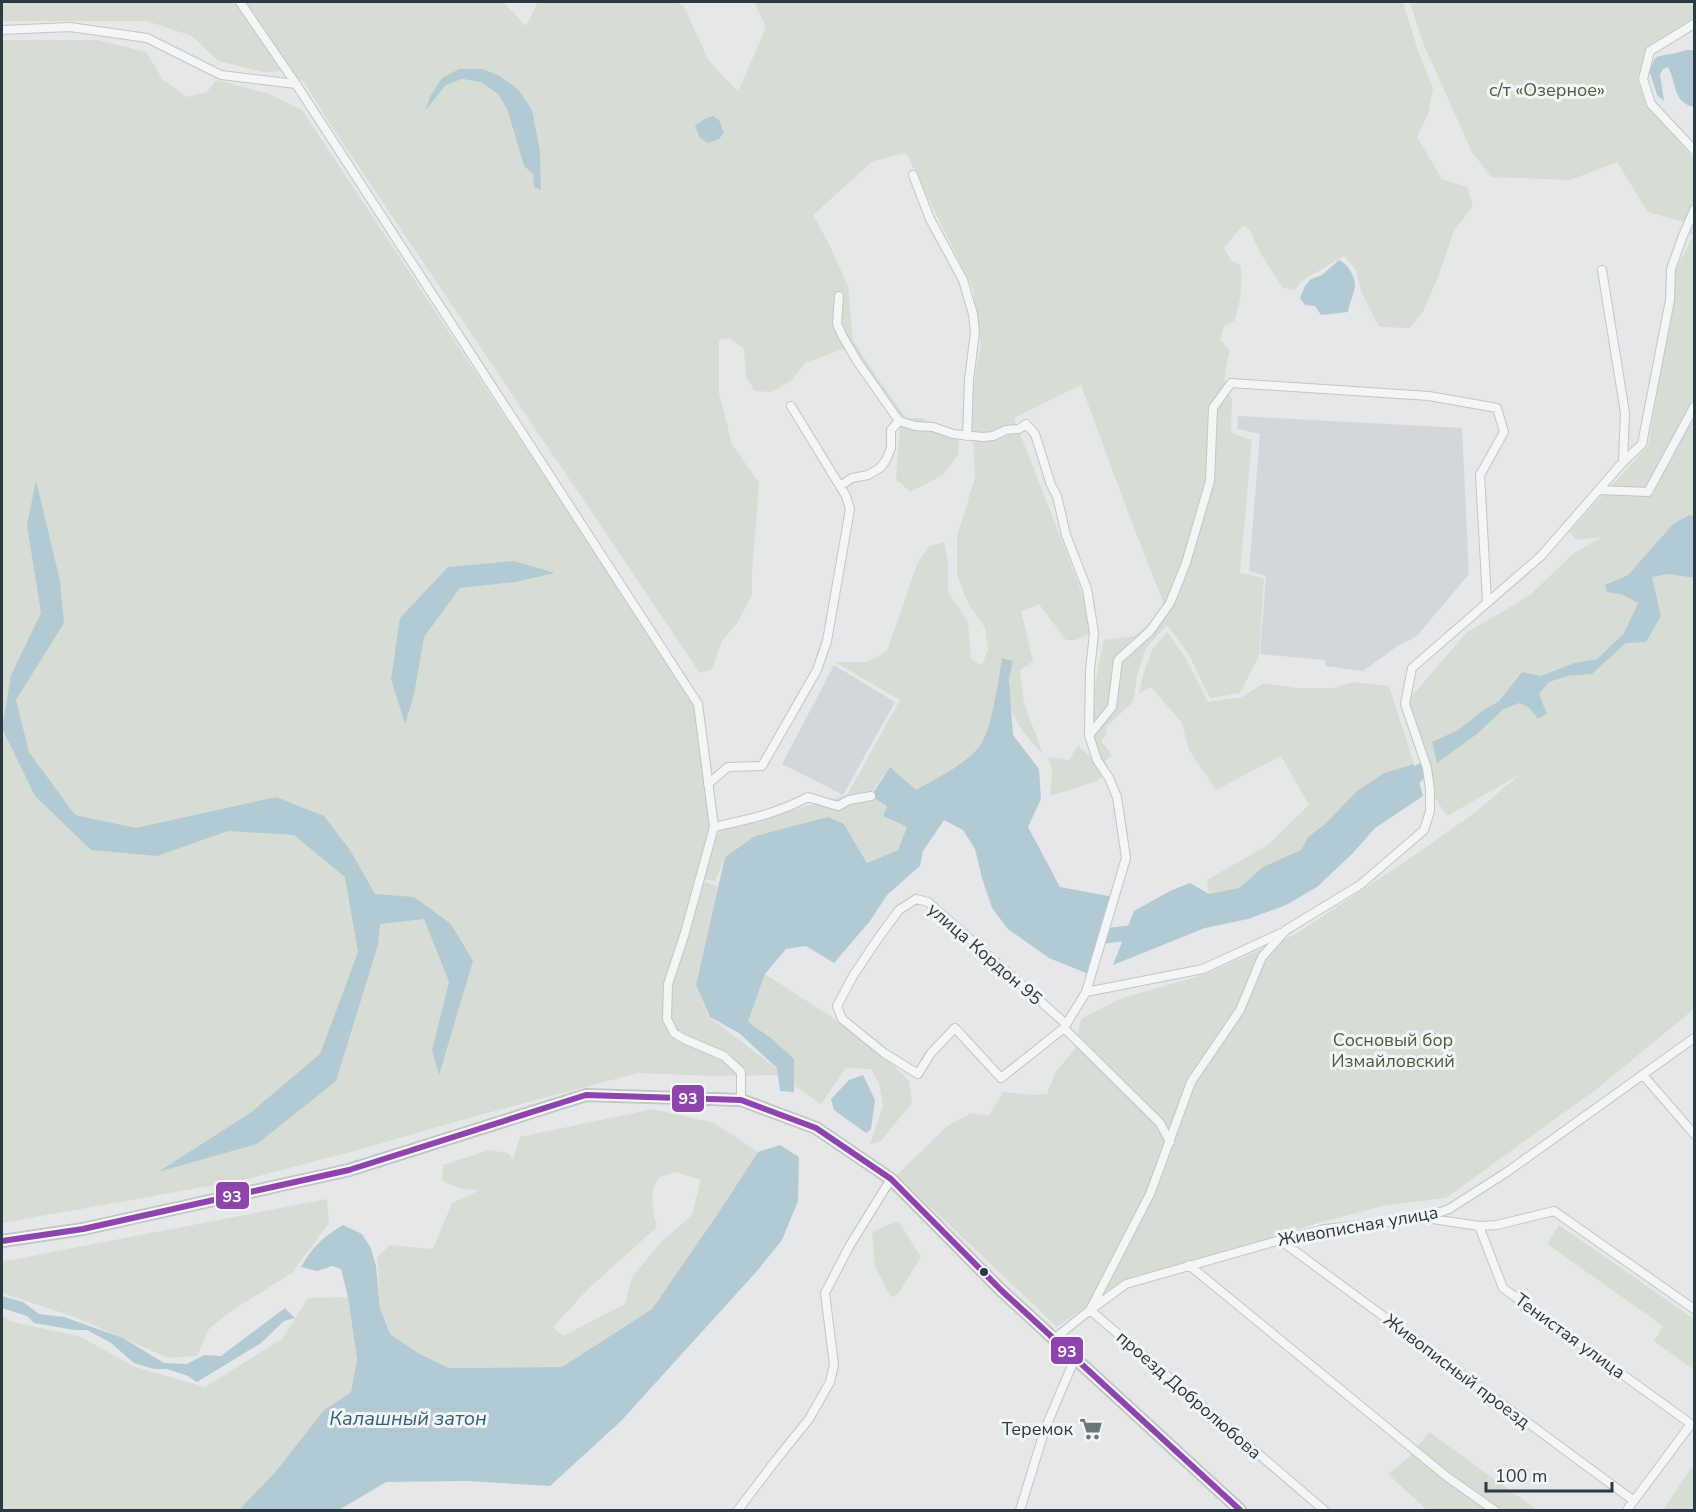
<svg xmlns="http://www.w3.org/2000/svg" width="1696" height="1512" font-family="'Nunito Sans',sans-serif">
  <rect width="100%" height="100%" fill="#e5e7e9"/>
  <path fill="#d3d7dc" d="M1238,416L1462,428L1469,574L1417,636L1396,647L1363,671L1325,666V660L1260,654L1266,576L1249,571L1260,434L1237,429Z
    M834,665L895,702L843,795L782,764Z"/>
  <path fill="#d7ddd5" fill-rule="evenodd" d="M2,2H503L526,26L538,2H677L684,7L709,61L738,92L766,27L754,2H1403L1417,48L1433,88L1428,114L1417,137L1442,179L1467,187L1473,206L1454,231L1438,277L1424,310L1410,328L1379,327L1361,291L1356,270L1344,256L1300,282L1296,290L1283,288L1259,251L1250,230L1243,225L1224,248L1231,260L1241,266C1242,286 1241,302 1234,321L1224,326L1220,340L1230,350C1226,367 1220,385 1232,399L1231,433L1252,440L1240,573L1264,578L1259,656L1240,693L1210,698L1188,653L1167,625L1146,648L1137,676L1133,702L1105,728L1107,734L1101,741L1112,755L1105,761L1109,771L1097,781L1050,796L1052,770L1048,757L1069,760L1078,745L1090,757L1096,750C1088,715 1096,675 1104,640L1135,636L1160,614L1164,604L1129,515L1081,385L1014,418L1087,606L1090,633L1076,640H1066L1039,604L1021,611L1033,661L1020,671L1024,703L1043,754C1012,723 1003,705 1013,661L1003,658C999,678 991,735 978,748C961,766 937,778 916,791L890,767L871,792L887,806L883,816L907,827L898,850L867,863L844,824L791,827L755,836L725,857L715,881L704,879L714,838L723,829L847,795L900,700L835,662H868L887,651L918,562L929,546L944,542L948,562V592L968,622L971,659L982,665L988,650L985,628L968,603L957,575V536L975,478L973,442L966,426L975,380L976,367L981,347L973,289L906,153L873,161L813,215L829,244L848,286L853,340L874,373L906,418H922L942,430H960L958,455L943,475L910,492L901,483L896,480L900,425L876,386L843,349L805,363L792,380L772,392L755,391L746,377L744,349L730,338L719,340V393L732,444L759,483L752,571V595L737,623L722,641L712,669L700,673L332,127L304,82L285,71L263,72L218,61L192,36L147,21H2ZM500,76L532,110L540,151L541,189L533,174L524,165L507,109L498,94L481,82L462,79L446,85L427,109L442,78Z
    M1410,2H1691L1694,9V19L1691,23L1651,44L1637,79L1646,105L1694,159V203L1685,222L1648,212L1617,162L1570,180L1491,177L1472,152L1423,43Z
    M2,40H98L146,52L163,80L187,97L207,92L216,80L270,94L302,110L695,704L711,827L700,880L718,887L696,985L709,1017L777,1069L771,1038L748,1022L765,974L830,1016L891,1063L909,1081L912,1103L881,1141L870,1144L883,1106L879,1083L871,1069L846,1068L821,1104L778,1075L711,1076L638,1073L472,1117L358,1150L243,1180L2,1223Z
    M1694,215V516L1688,515L1673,524L1628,575L1605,585L1607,592L1623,595L1639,603L1624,633L1597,659L1574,663L1541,676L1522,672L1499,701L1482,711L1458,730L1432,742L1438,762L1477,734L1504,709L1520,703L1529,708L1538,719L1547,714L1539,694L1549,682L1567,676L1592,674L1626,643L1661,616L1652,577L1669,574L1694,578V1009L1598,1088L1446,1198L1387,1205L1325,1221L1123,1280L1057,1327L897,1175L947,1126L971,1113L989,1116L1003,1092L1033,1095L1047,1094L1055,1073L1076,1047L1081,1019L1119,999L1203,975L1296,934L1406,861L1473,814L1519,775L1447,816L1430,790L1405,704L1466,633L1530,595L1574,553L1602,537L1577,540L1569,532L1648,446L1673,302L1674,273L1693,236L1686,231Z
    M1167,632L1185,657L1208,702L1242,697L1264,683L1296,688H1333L1353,682L1389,686L1414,764L1384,773L1357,791L1325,824L1308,837L1301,850L1263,867L1239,888L1209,894L1207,880L1268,845L1309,805L1281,756L1216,790L1189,750L1182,723L1151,687L1139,693L1143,675L1152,650Z
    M653,1109L714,1123L758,1152L719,1212L652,1309L562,1367L449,1368L418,1353L390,1334L380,1308L377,1257L390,1245L433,1249L452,1203L480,1190L462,1189L442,1181L443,1165L489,1150L508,1153L513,1159L520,1137ZM675,1172L701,1180L692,1215L660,1243L632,1277L625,1304L563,1336L553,1327L588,1289L657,1227C654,1214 647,1186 661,1177C665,1175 671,1173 675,1172Z
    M327,1199L329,1223L292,1273L228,1313L209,1329L197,1356L168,1358L75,1317L2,1293V1261L11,1260Z
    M898,1221L921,1257L898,1294L891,1297L875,1267L872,1232Z
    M1559,1225L1694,1319V1370L1654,1341L1663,1326L1547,1244Z
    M348,1297L357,1359L351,1392L324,1410L276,1471L239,1510H2V1315L9,1321L79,1336L135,1367L205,1387L282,1339L308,1298Z
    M1429,1432L1537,1510H1427L1388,1474L1408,1458Z
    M1694,1464V1510H1663Z"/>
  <path fill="#b4cad3" d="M1686,50H1694V107C1672,102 1677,83 1668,67L1663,69L1660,74L1664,101L1657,95L1649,70L1656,57C1666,54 1676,54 1686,50Z
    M459,69H483L500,76L518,89L532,110L540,151L541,190L534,187L533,174L524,166L507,109L498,94L481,82L462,79L446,85L425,111L431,95L442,78Z
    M713,116L719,120L724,133L719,139L708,143L700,138L695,126L704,119Z
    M1339,260C1347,263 1354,275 1355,283C1356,290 1349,303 1348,312L1321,315L1315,306L1305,305L1300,298L1305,286L1311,279L1322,275Z
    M36,480L60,581L64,623L16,700L29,752L75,815L136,828L276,797L324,816L350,850L375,894L414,897L451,924L473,961L439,1075L432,1050L449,982L424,919L380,924L378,945L336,1081L257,1144L158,1172L250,1113L320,1054L358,952L345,877L294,835L228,831L157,856L91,850L35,796L2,728L11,675L41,613L27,525Z
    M1689,515L1694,516V578L1669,574L1652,577L1661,616L1646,642L1626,643L1592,674L1568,676L1549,682L1539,694L1547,714L1538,719L1529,708L1520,703L1504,709L1477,734L1437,763L1432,742L1458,730L1482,711L1499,701L1522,672L1541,676L1574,663L1597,659L1624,633L1638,603L1623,595L1607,592L1605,585L1628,575L1673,524Z
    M514,561L555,573L515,582L460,588L424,637L414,695L405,724L391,679L400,618L448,567Z
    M1002,658L1013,661L1009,680L1013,735L1039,769L1041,799L1028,827L1060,887L1114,897L1091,975L1049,958L1008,929L992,908L982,878L975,849L963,830L944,820L923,851L920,866L887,895L870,921L834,963L806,946L786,949L765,974L748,1022L771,1038L794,1059V1092L780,1091L777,1068L739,1033L710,1017L696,985L725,857L755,836L828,817L844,824L867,863L898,850L907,827L883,816L887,806L871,796L890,767L916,790C937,778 962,766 978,748C991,735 999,678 1002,658Z
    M1414,764L1423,796L1375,828L1353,853L1317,887L1286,905L1248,919L1205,928L1113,965L1134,911L1170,891L1190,883L1209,894L1239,888L1263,867L1301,850L1308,837L1325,824L1357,791L1384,773Z
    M863,1075L875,1100L871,1129L866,1133L834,1110L831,1099L849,1080Z
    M780,1145L799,1157L798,1201L782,1240L757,1271L621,1421L550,1486L467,1481L386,1482L339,1510H239L276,1471L324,1410L351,1392L357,1359L348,1297L341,1269L332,1266L317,1271L301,1267C312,1247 324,1236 343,1225L362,1234L371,1248L376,1266L380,1308L390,1334L418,1353L449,1368L562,1367L652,1309L719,1212L758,1152Z
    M2,1296L23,1302L39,1314L64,1317L123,1338L164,1363L187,1364L204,1355L221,1356L285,1308L295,1318L284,1321L261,1343L197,1382L188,1376L167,1369H154L134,1363L111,1343L87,1330H74L34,1323L27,1316L2,1308Z"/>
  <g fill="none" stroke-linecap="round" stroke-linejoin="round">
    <path stroke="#b4cad3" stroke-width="15" d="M1404,788L1421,771
      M1089,938L1145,931"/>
    <g stroke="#c3c5c7" stroke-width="10">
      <path id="street" d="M240,2L296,84
        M1694,24L1650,51L1643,79L1651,104L1694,150
        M2,30L70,27L147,38L221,75L296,84L698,704L714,827L684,936L668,984L667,1019L674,1033L684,1039L724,1056L741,1072V1100
        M913,175L930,219L963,280L973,314L975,332L969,380L967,436
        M1602,270L1625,413L1623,462
        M839,296L837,324L843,337L857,361L899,421L915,426L933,427L953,434L983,437L993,436L1006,430L1019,429L1026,424L1035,434L1051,485L1057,496L1066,535L1087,589L1094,633L1090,670L1089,735L1097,760L1109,778L1117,797L1126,858L1086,992L1064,1028L1160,1123L1170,1142
        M840,486L852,478L868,475L880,468L886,460L891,448V430L899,421
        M1600,490L1648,492L1694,407
        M1090,734L1112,707L1118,660L1150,631L1170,603L1186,563L1210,481L1213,408L1231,383L1429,396L1497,408L1504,432L1480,475L1487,601
        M708,784L728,767L762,766L817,670L827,641L850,509L846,496L791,406
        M714,827C746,820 779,813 808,797L838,806L849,800L871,796
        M1086,992L1203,969L1281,933
        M1064,1028L1001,1078L955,1028L931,1053L918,1074L884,1053L842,1019L837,1006L853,976L879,937L899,910L916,899L928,902L1066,1024
        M1643,1075L1694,1134
        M1426,1218L1479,1226L1503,1288L1691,1424
        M1479,1226L1497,1225L1554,1211L1694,1309
        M1280,1240L1634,1501
        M1189,1265L1446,1476L1494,1510
        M1093,1308L1126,1284L1280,1240L1325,1229L1424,1218L1449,1209L1507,1172L1694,1038
        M1090,1310L1150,1194L1191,1082L1240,1010L1262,957L1286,930L1360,885L1424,830L1430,811V790L1427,768L1405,704L1412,668L1541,556L1623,462L1642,444L1670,300L1671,269L1682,238L1694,210
        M1054,1339L1090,1310L1324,1510
        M738,1510L776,1460L809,1419L830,1382L834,1365L825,1293L850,1245L891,1179
        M1020,1510L1045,1429L1075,1358
        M1627,1510L1691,1424L1694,1425"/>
    </g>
    <g stroke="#c3c5c7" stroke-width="14">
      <path id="secondary" d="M2,1241L83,1229L349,1170L586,1095L741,1100L816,1128L891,1179L1002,1291L1240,1510"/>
    </g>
    <use href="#street" stroke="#f4f5f6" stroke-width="8"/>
    <use href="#secondary" stroke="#f7f8f8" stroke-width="10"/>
    <g stroke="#f3f6f8" stroke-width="10">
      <path id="bus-1" d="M2,1241L83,1229L349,1170L586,1095L741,1100L816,1128L891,1179L1002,1291L1240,1510"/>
    </g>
    <use href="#bus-1" stroke="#8e44ad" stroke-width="6"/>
  </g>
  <defs>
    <g id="supermarket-bare" transform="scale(1.8)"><path d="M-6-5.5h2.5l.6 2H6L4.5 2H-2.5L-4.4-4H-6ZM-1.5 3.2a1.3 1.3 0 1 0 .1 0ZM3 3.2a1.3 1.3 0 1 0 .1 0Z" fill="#6c767d" stroke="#f3f6f8" stroke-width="2.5" paint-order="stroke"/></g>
  </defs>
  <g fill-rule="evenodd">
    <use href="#supermarket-bare" x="1091" y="1429"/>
  </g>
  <circle fill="#2b3943" stroke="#f3f6f8" stroke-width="2" cx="984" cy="1272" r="5"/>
  <g text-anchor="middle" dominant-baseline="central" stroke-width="6" stroke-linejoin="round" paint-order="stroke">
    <g font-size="18" fill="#485f38" stroke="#f3f6f8">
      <text x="1547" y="90">с/т «Озерное»</text>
      <text x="1393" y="1040">Сосновый бор<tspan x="1393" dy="21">Измайловский</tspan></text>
    </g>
    <g font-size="18" fill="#2b3943" stroke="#f3f6f8">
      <text transform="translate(985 954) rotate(41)">улица Кордон 95</text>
      <text transform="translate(1358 1226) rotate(-10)">Живописная улица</text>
      <text transform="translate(1570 1336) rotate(36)">Тенистая улица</text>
      <text transform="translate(1457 1371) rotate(37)">Живописный проезд</text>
      <text transform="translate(1189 1395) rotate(41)">проезд Добролюбова</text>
    </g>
    <g font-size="18" fill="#2b3943" stroke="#f3f6f8" text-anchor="end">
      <text x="1073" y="1429">Теремок</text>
    </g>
    <g font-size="20" font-style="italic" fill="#356077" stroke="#f3f6f8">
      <text x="408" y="1418">Калашный затон</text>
    </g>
  </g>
  <g stroke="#f3f6f8" stroke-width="2">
    <rect x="671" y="1084" width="34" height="29" rx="6" fill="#8e44ad"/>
    <rect x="215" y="1181" width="35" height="29" rx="6" fill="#8e44ad"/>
    <rect x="1050" y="1336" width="34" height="29" rx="6" fill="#8e44ad"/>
  </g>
  <g font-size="16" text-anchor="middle" font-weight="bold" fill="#fff">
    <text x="688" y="1104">93</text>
    <text x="232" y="1202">93</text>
    <text x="1067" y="1357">93</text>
  </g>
  <rect width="1696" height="1512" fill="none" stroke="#2b3943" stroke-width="6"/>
  <path d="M1486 1482v9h126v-9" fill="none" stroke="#2b3943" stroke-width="3"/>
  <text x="1495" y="1482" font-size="18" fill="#2b3943" stroke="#f3f6f8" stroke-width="4.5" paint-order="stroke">100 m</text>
</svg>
